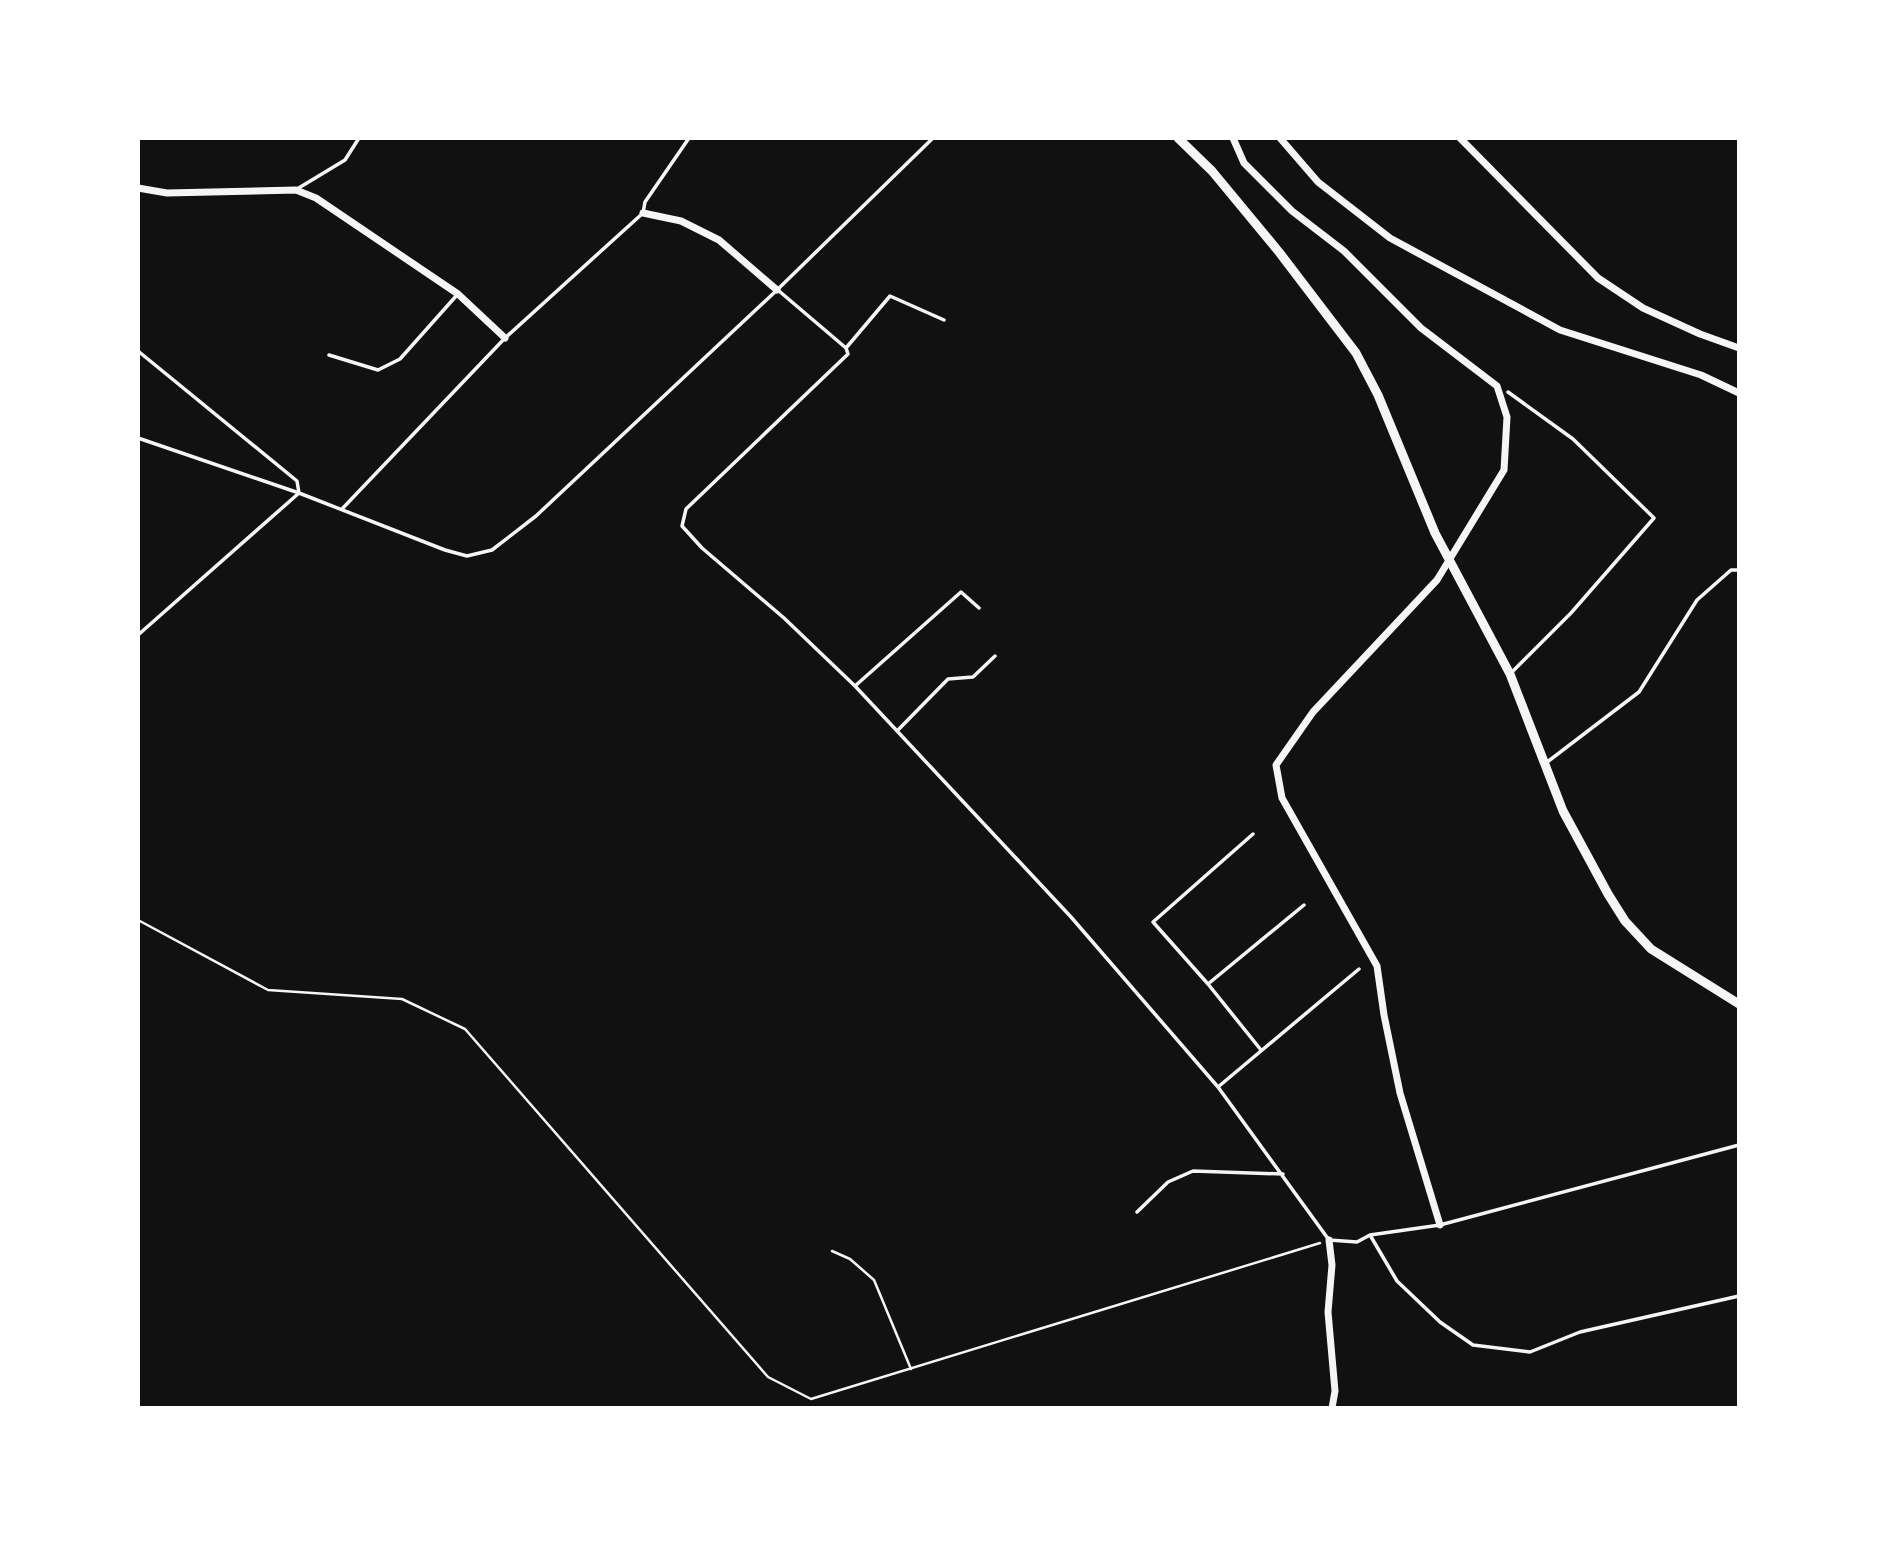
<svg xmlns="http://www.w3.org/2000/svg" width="1877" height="1546" font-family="'Asap Condensed',sans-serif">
  <rect width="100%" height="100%" fill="#111"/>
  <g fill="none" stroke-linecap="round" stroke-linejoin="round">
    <path stroke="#f5f5f5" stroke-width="2.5" d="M138,920L268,990L402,999L465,1029L768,1377L811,1399L1320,1243
      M832,1251L850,1259L874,1280L911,1369"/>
    <path stroke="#f5f5f5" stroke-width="3.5" d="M297,189L345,160L359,138
      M779,291L846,348L848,354L686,509L682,526L702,548L784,618L855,686L1071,917L1218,1087L1329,1240L1357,1242L1370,1235L1440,1225L1739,1145
      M846,348L890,296L944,320
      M138,351L297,481L299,493L138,635
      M329,355L378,370L400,359L457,295
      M1508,392L1573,439L1654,518L1571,613L1511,673
      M138,438L299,493L445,550L467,556L492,550L536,516L777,290L933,138
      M342,509L505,338L643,213L645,202L689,138
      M855,686L961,592L979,608
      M898,730L948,679L973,677L995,656
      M1546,763L1639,692L1697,600L1731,570H1739
      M1253,834L1153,922L1208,984L1261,1050
      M1208,984L1304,905
      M1218,1087L1359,969
      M1137,1212L1168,1182L1193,1171L1283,1174
      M1370,1235L1397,1281L1440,1322L1473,1345L1530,1352L1580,1332L1739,1296"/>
    <path stroke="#f5f5f5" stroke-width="7" d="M1233,138L1244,163L1292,211L1344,251L1421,328L1497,386L1507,417L1504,470L1437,580L1313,712L1276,765L1282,798L1377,966L1384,1015L1400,1093L1440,1225
      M1280,138L1318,182L1390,238L1560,330L1701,375L1739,393
      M1460,138L1598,278L1643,308L1700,334L1739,348
      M138,188L167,193L296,190L316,198L458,294L505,338
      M643,213L681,221L719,240L777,290
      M1329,1240L1332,1265L1328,1312L1335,1391L1332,1408"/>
    <path stroke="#f5f5f5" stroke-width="9" d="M1178,138L1212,171L1279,252L1356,353L1378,395L1435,533L1510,674L1563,811L1608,894L1625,921L1651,949L1739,1004"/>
  </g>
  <rect width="1877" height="1546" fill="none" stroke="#ffffff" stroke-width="280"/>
</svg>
